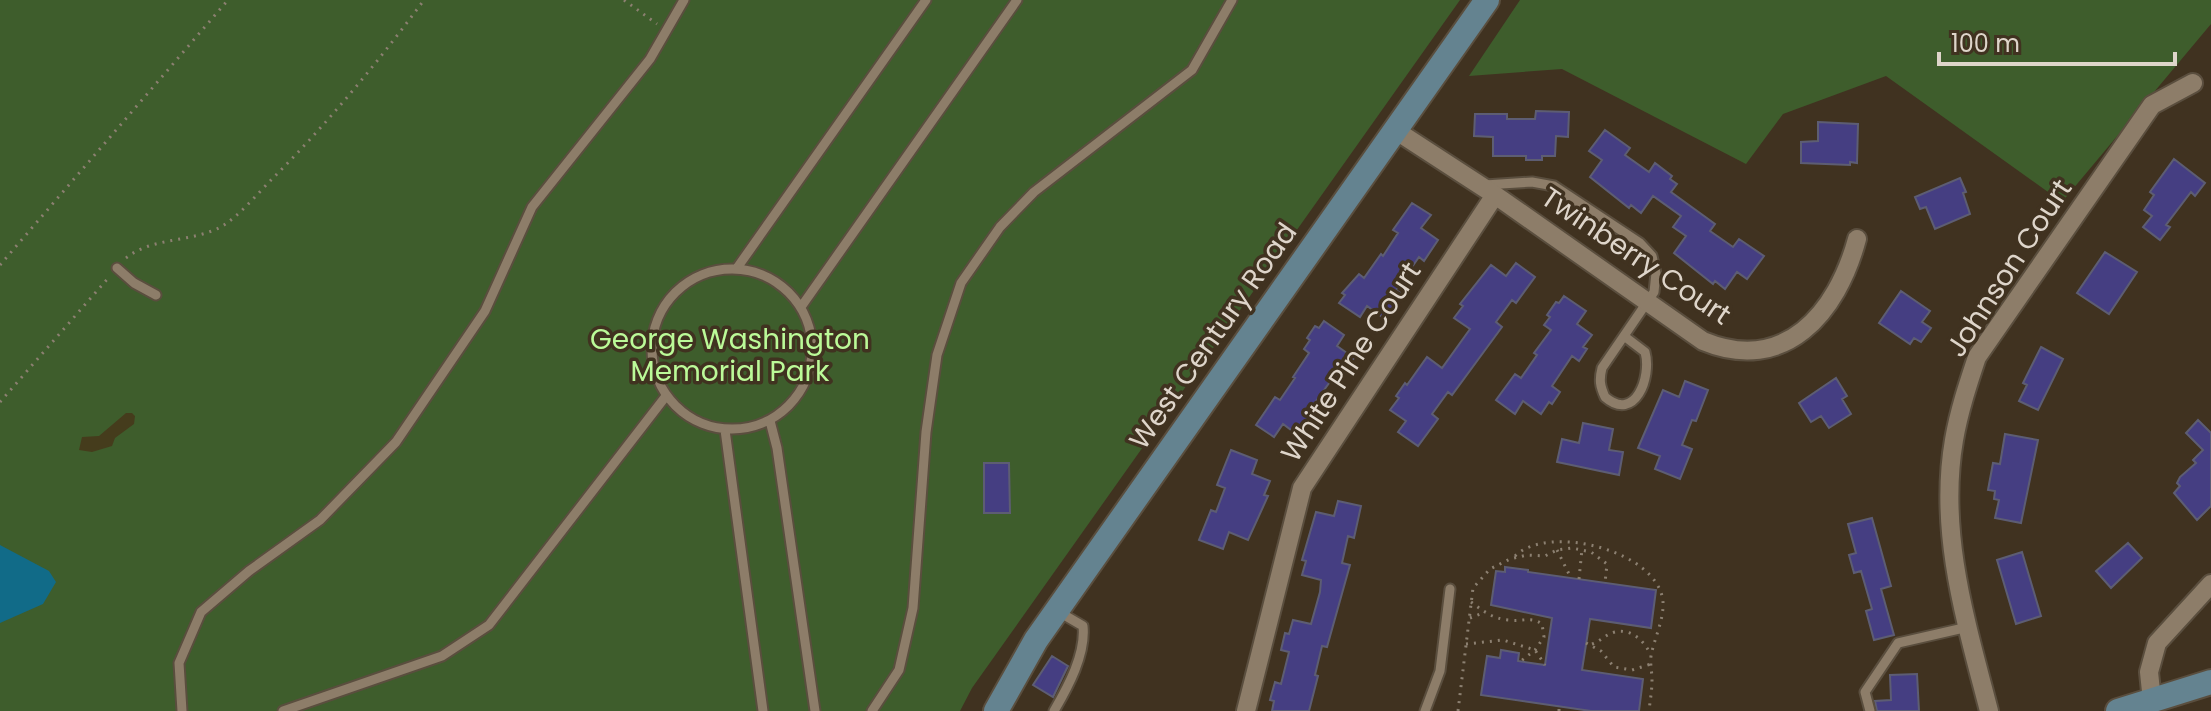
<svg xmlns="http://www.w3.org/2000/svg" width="2211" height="711" font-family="Poppins,sans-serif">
  <rect width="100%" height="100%" fill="#403220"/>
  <path fill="#3e5d2c" d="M0,0H1460L972,688L960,711H0Z
    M1520,0H2211V24L2062,202L1886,76L1783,114L1746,164L1562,69L1469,76Z"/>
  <path fill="#453c1c" d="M126,413H132L135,416L134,424L115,438L112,446L92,452L79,450L82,437L99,436Z"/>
  <path fill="#116b88" d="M0,545L49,571L56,582L43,604L0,623Z"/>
  <path fill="#453e82" stroke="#5d5d73" stroke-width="2" d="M1536,111L1569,112L1568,137L1556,136L1555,156H1542V160H1526V156H1493V137L1474,136L1475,114H1507V119H1535Z
    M1818,122L1858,124L1857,163L1850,162V165L1801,163V142L1818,141Z
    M1605,130L1630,148L1625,155L1649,172L1655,163L1672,176L1670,179L1677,184L1671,192L1715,224L1710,231L1733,247L1739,239L1764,256L1747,279L1737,272L1725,289L1715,281L1713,284L1674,253L1686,236L1673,227L1681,216L1653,196L1641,213L1631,205L1629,208L1590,177L1602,160L1589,151Z
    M2174,159L2205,183L2195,196L2191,192L2166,225L2170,227L2160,240L2143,227L2152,216L2144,210L2154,195L2150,192Z
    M1960,178L1966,192L1963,193L1970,214L1935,229L1926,207L1920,209L1915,197Z
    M1412,203L1431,215L1421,228L1438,240L1424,261L1419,257L1396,290L1402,294L1385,319L1367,306L1360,317L1339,303L1345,295L1342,293L1359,274L1364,278L1381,254L1383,256L1398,233L1393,230Z
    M2105,252L2137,272L2109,314L2077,293Z
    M1516,263L1535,277L1516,303L1512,300L1496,322L1502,327L1452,395L1448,392L1432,414L1438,419L1418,446L1398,432L1406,421L1390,410L1399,398L1396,396L1405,383L1407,385L1427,357L1442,368L1470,329L1454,318L1463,306L1460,304L1491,265L1506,276Z
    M1901,291L1930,311L1922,322L1931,328L1921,342L1914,338L1910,344L1879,323Z
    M1564,296L1586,311L1577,324L1592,335L1583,347L1587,349L1579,361L1572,356L1552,386L1560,392L1552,404L1549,402L1541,414L1523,401L1515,414L1496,400L1515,374L1521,378L1537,355L1534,353L1551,330L1544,325L1550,317L1547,315L1556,302L1559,303Z
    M1324,321L1344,335L1337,346L1354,358L1337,383L1332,379L1309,411L1314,415L1299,436L1283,424L1274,437L1256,425L1275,397L1280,400L1295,378L1293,377L1309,353L1304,349L1310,340L1307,338L1315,326L1319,328Z
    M2041,347L2063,359L2038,410L2019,401L2027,385L2023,383Z
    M1836,378L1847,396L1842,399L1851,414L1829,428L1821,416L1811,422L1799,403Z
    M1685,381L1708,390L1696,421L1692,420L1682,445L1692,449L1680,479L1655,469L1660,456L1638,448L1663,390L1679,397Z
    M2198,420L2211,433V506L2197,520L2174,493L2180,486L2177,483L2180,477L2196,463L2193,460L2203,450L2186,433Z
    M1583,423L1613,429L1609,450L1623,452L1619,475L1557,462L1562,439L1579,443Z
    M2005,434L2038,440L2021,523L1995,518L1999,500L1994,499L1995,491L1988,490L1993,463L2000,464Z
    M1231,450L1257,460L1252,474L1270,481L1264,495L1268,496L1248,540L1229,532L1223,549L1199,540L1211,510L1216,512L1225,488L1217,485Z
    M984,463H1009L1010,513H984Z
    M1338,501L1361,506L1354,538L1348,536L1342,563L1350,565L1327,647L1322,646L1315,675L1318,676L1309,711H1272L1274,701L1270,700L1275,682L1281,684L1289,652L1281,650L1285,633L1289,634L1293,620L1311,624L1320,592L1321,580L1302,575L1306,561L1302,560L1316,512L1334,516Z
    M1872,518L1891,586L1881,589L1894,635L1874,640L1866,611L1872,609L1861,571L1854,573L1849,555L1856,553L1848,524Z
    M2128,543L2142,558L2111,588L2096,571Z
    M2022,552L2041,616L2016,624L1997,560Z
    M1505,567L1528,570V572L1656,590L1651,628L1590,619L1582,670L1643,679L1639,711H1591L1481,695L1487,656L1500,658L1501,650L1519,653L1518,661L1545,665L1552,618L1491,605L1496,571L1505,572Z
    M1052,656L1068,666L1053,697L1033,685Z
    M1917,674L1919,711H1877L1875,701L1891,700L1890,675Z"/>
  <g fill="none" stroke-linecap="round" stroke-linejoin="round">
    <g stroke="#5a4e3e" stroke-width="13">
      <path id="service" d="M1485,185L1532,182L1554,186L1640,243L1652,256L1656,273L1654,292L1602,368C1599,380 1600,386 1605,397C1635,423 1652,377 1645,352L1624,336
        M117,268L134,283L156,295
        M737,268L926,0
        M652 349a80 80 0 1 1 160 0a80 80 0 1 1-160 0Z
        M801,307L1017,0
        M770,421L777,448L815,711
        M725,430L763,711
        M182,711L179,663L201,612L249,571L320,520L396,442L485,311L532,207L650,59L684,0
        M283,711L442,656L489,625L666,396
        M872,711L899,670L913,608L926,432L937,355L961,283L1000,227L1034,192L1192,70L1232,0
        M1054,711C1068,687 1086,654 1083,626L1059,612
        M1425,711L1440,671L1450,589
        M1870,711L1865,692L1898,643L1968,627"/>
    </g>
    <g stroke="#5a4e3e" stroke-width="22">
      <path id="minor" d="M1395,130L1495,195L1703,341C1785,375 1837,313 1857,239
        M2152,701L2149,672L2157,643L2211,584
        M1246,711L1302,488L1495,195
        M1989,711C1966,622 1938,532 1954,440C1959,411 1968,384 1977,357L2152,105L2193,83"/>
    </g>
    <g stroke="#5a4e3e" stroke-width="28">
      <path id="secondary" d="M996,711L1036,640L1487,0
        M2118,711L2211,682"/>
    </g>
    <path stroke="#8c8071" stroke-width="3" stroke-dasharray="2 6" stroke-linecap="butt" d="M624,0L657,24
      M126,258C153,236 195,243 224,225C242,213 258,193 273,178C328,123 378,62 424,0
      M0,265L228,0
      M0,402L110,276
      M1557,550L1571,578
      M1515,556C1549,523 1659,551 1663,602C1664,620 1654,639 1651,656C1650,664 1652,672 1652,680C1652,691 1650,701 1649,711
      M1579,579L1582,549
      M1471,602C1483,611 1493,619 1509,620C1522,622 1531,616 1542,624L1544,637L1535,650L1521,661
      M1470,618L1485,612
      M1586,643L1601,651L1614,667L1632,670L1651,664
      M1466,644L1503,640L1535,650L1545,665
      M1592,644C1601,641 1606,634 1615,632C1630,628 1645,641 1650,654
      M1458,711L1473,588L1490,569L1510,559L1527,555L1545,556L1557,550L1572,548L1591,552L1607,564L1605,583
      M1559,711V707"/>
    <use href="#service" stroke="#8d7d69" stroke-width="9"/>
    <use href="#minor" stroke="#8d7d69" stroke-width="18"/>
    <use href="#secondary" stroke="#648390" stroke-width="24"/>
  </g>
  <g text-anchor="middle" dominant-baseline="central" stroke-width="7" stroke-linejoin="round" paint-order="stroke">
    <g font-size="28" fill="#ded5ca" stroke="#403220">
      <text transform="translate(1636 256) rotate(34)">Twinberry Court</text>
      <text transform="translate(2009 268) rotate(-57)">Johnson Court</text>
      <text transform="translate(1213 336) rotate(-55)">West Century Road</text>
      <text transform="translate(1351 362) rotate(-57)">White Pine Court</text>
    </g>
    <g font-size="28" fill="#bbfa98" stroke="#403220">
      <text x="730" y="339">George Washington<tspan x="730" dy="32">Memorial Park</tspan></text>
    </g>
  </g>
  <path d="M1939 52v12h236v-12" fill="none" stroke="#ded5ca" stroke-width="4"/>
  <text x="1951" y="52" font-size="24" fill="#ded5ca" stroke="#403220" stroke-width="6" paint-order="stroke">100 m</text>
</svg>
